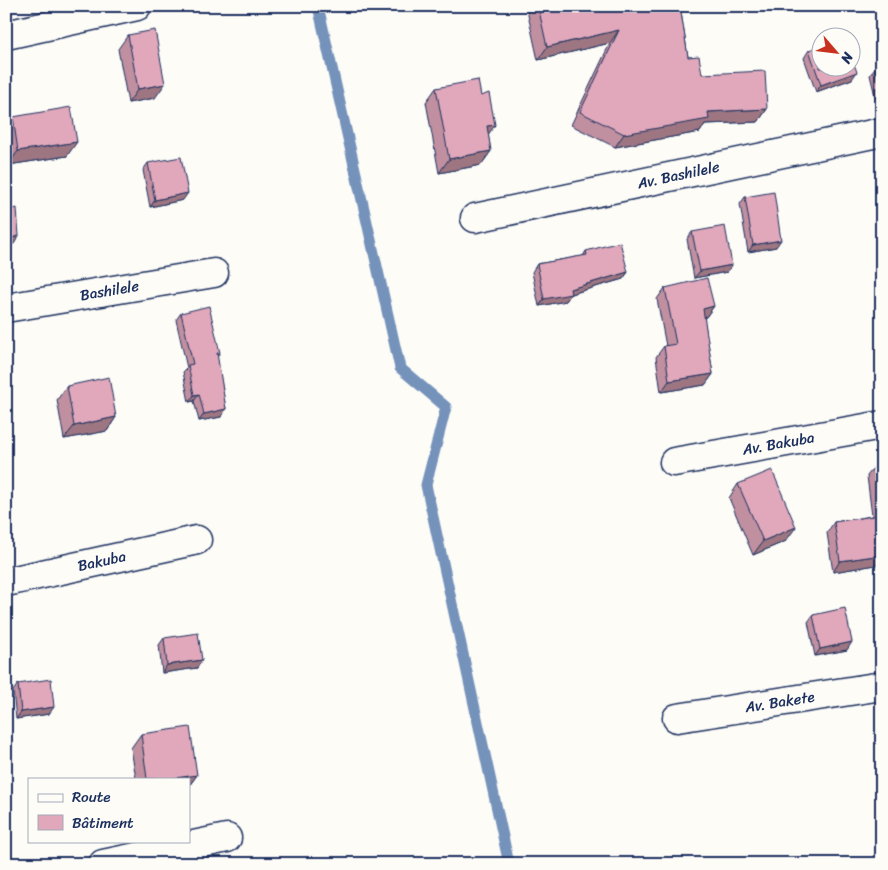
<svg xmlns="http://www.w3.org/2000/svg" width="888" height="870" font-family="Sriracha,sans-serif">
  <rect width="100%" height="100%" fill="#fdfcf7"/>
  <filter id="ink" filterUnits="userSpaceOnUse"><feTurbulence type="fractalNoise" baseFrequency=".02" numOctaves="2"/><feDisplacementMap in="SourceGraphic" scale="10" xChannelSelector="R" yChannelSelector="G"/><feConvolveMatrix kernelMatrix="1 2 1 2 8 2 1 2 1" color-interpolation-filters="sRGB"/></filter>
  <g filter="url(#ink)">
    <g fill="none" stroke-linecap="round" stroke-linejoin="round">
      <path stroke="#7492bb" stroke-width="11" d="M318,6L400,368L446,407L426,485L509,864"/>
      <g stroke="#1b2f5e" stroke-width="31">
        <g id="minor">
          <path d="M6,35L137,6"/>
          <path id="s1" d="M475,218L882,132"/>
          <path id="s2" d="M6,308L214,273"/>
          <path id="s3" d="M674,462L882,425"/>
          <path id="s4" d="M6,582L197,540"/>
          <path id="s5" d="M677,718L882,686"/>
          <path d="M103,864L227,838"/>
        </g>
      </g>
      <use href="#minor" stroke="#fdfcf7" stroke-width="28"/>
    </g>
    <path fill="#c190a0" stroke="#1b2f5e" d="M526,6H680L688,57L702,74L767,109L758,122L705,124L700,132L615,147L571,125L610,43L538,60Z
      M128,35L155,98L128,103L118,49Z
      M809,50L852,79L816,92L804,58Z
      M882,66V116H880L870,75L875,68Z
      M436,88L488,134L491,151L481,165L439,173L426,102Z
      M13,117L67,156L8,165L6,151V126Z
      M148,163L183,200L150,207L143,170Z
      M745,197L776,247L748,252L740,204Z
      M692,232L732,265L727,272L694,278L687,239Z
      M586,251L628,272L623,279L571,294L566,301L539,306L532,272L537,264L583,256Z
      M665,288L714,306L706,317L704,318L713,374L705,385L661,392L656,357L664,346H666L657,299Z
      M181,313L220,353L217,357L226,409L221,417L199,421L194,401L189,402L183,372L187,368L176,320Z
      M67,386L116,417L107,431L64,439L57,400Z
      M882,465V564L833,572L827,533L834,522L872,516L867,476L875,466Z
      M738,484L786,541L753,555L729,498Z
      M813,615L847,650L815,656L808,622Z
      M164,638L202,660L197,668L162,673L159,645Z
      M18,684L49,714L16,719L13,691Z
      M141,734L197,775L189,786V779H136L131,748Z"/>
    <path fill="#9d7682" stroke="#1b2f5e" d="M619,30L610,43L538,60L547,47Z
      M857,72L852,79L816,92L821,85Z
      M165,84L155,98L128,103L138,89Z
      M767,109L758,122L705,124L700,132L615,147L624,134L708,112Z
      M495,125L485,139L487,126Z
      M77,142L67,156L8,165L18,151Z
      M491,151L481,165L439,173L449,159Z
      M188,193L183,200L150,207L155,200Z
      M19,236L14,244L6,245V239Z
      M781,240L776,247L748,252L753,245Z
      M732,265L727,272L694,278L700,271Z
      M628,272L623,279L571,294L566,301L539,306L544,299L570,289Z
      M714,306L706,317L695,320L703,309Z
      M713,374L705,385L661,392L669,381Z
      M199,394L194,401L189,402L194,395Z
      M226,409L221,417L199,421L204,414Z
      M116,417L107,431L64,439L74,426Z
      M796,527L786,541L753,555L763,541Z
      M882,555V564L833,572L840,561Z
      M852,642L847,650L815,656L820,649Z
      M202,660L197,668L162,673L167,665Z
      M54,707L49,714L16,719L21,712Z
      M197,775L189,786V779H168Z"/>
    <path fill="#e0a8ba" stroke="#1b2f5e" d="M538,6H680L688,57L699,56L702,74L765,71L767,109L708,112L709,119L624,134L580,112L619,30L547,47Z
      M155,30L165,84L138,89L128,35Z
      M820,46V68H850V54L857,72L821,85L809,50Z
      M882,66V95L875,68Z
      M478,80L481,96L489,93L495,125L487,126L491,151L449,159L436,88Z
      M71,107L77,142L18,151L13,117Z
      M181,157L188,193L155,200L148,163Z
      M774,192L781,240L753,245L745,197Z
      M17,208L19,236L6,239V210Z
      M725,226L732,265L700,271L692,232Z
      M620,242L628,272L570,289L571,294L544,299L537,264L587,255L586,251Z
      M707,278L714,306L703,309L713,374L669,381L664,346L676,344L665,288Z
      M209,306L220,353H217L226,409L204,414L199,394L194,395L188,365L193,364L181,313Z
      M109,377L116,417L74,426L67,386Z
      M882,465V555L840,561L834,522L880,515L875,466Z
      M772,470L796,527L763,541L738,484Z
      M845,608L852,642L820,649L813,615Z
      M198,633L202,660L167,665L164,638Z
      M51,679L54,707L21,712L18,684Z
      M190,727L197,775L168,779H147L141,734Z"/>
  </g>
  <g text-anchor="middle" dominant-baseline="central" stroke-width="4.5" stroke-linejoin="round" paint-order="stroke">
    <g font-size="15" fill="#1b2f5e" stroke="#fdfcf7">
      <text stroke="none"><textPath href="#s1" startOffset="208">Av. Bashilele</textPath></text>
      <text stroke="none"><textPath href="#s2" startOffset="105">Bashilele</textPath></text>
      <text stroke="none"><textPath href="#s3" startOffset="106">Av. Bakuba</textPath></text>
      <text stroke="none"><textPath href="#s4" startOffset="98">Bakuba</textPath></text>
      <text stroke="none"><textPath href="#s5" startOffset="104">Av. Bakete</textPath></text>
    </g>
  </g>
  <rect width="888" height="870" fill="none" stroke="#fdfcf7" stroke-width="25"/>
  <rect x="12" y="12" width="863" height="845" fill="none" stroke="#1b2f5e" stroke-width="2" filter="url(#ink)"/>
  <rect x="28" y="778" width="162" height="65" fill="#fdfcf7" stroke="#a3aaba"/>
  <rect x="38" y="794" width="25" height="8" fill="#fdfcf7" stroke="#a3aaba"/>
  <text x="72" y="802" font-size="15" fill="#1b2f5e">Route</text>
  <rect x="38" y="815" width="25" height="15" fill="#e0a8ba" stroke="#a3aaba"/>
  <text x="72" y="828" font-size="15" fill="#1b2f5e">Bâtiment</text>
  <g transform="translate(836 52) rotate(118)"><circle r="24" fill="#fdfcf7" stroke="#a3aaba"/>
  <path d="M0-4L9 19L0 12L-9 19Z" fill="#c8321e"/>
  <text y="-8" font-size="14" font-weight="bold" text-anchor="middle" fill="#1b2f5e">N</text>
  </g>
</svg>
